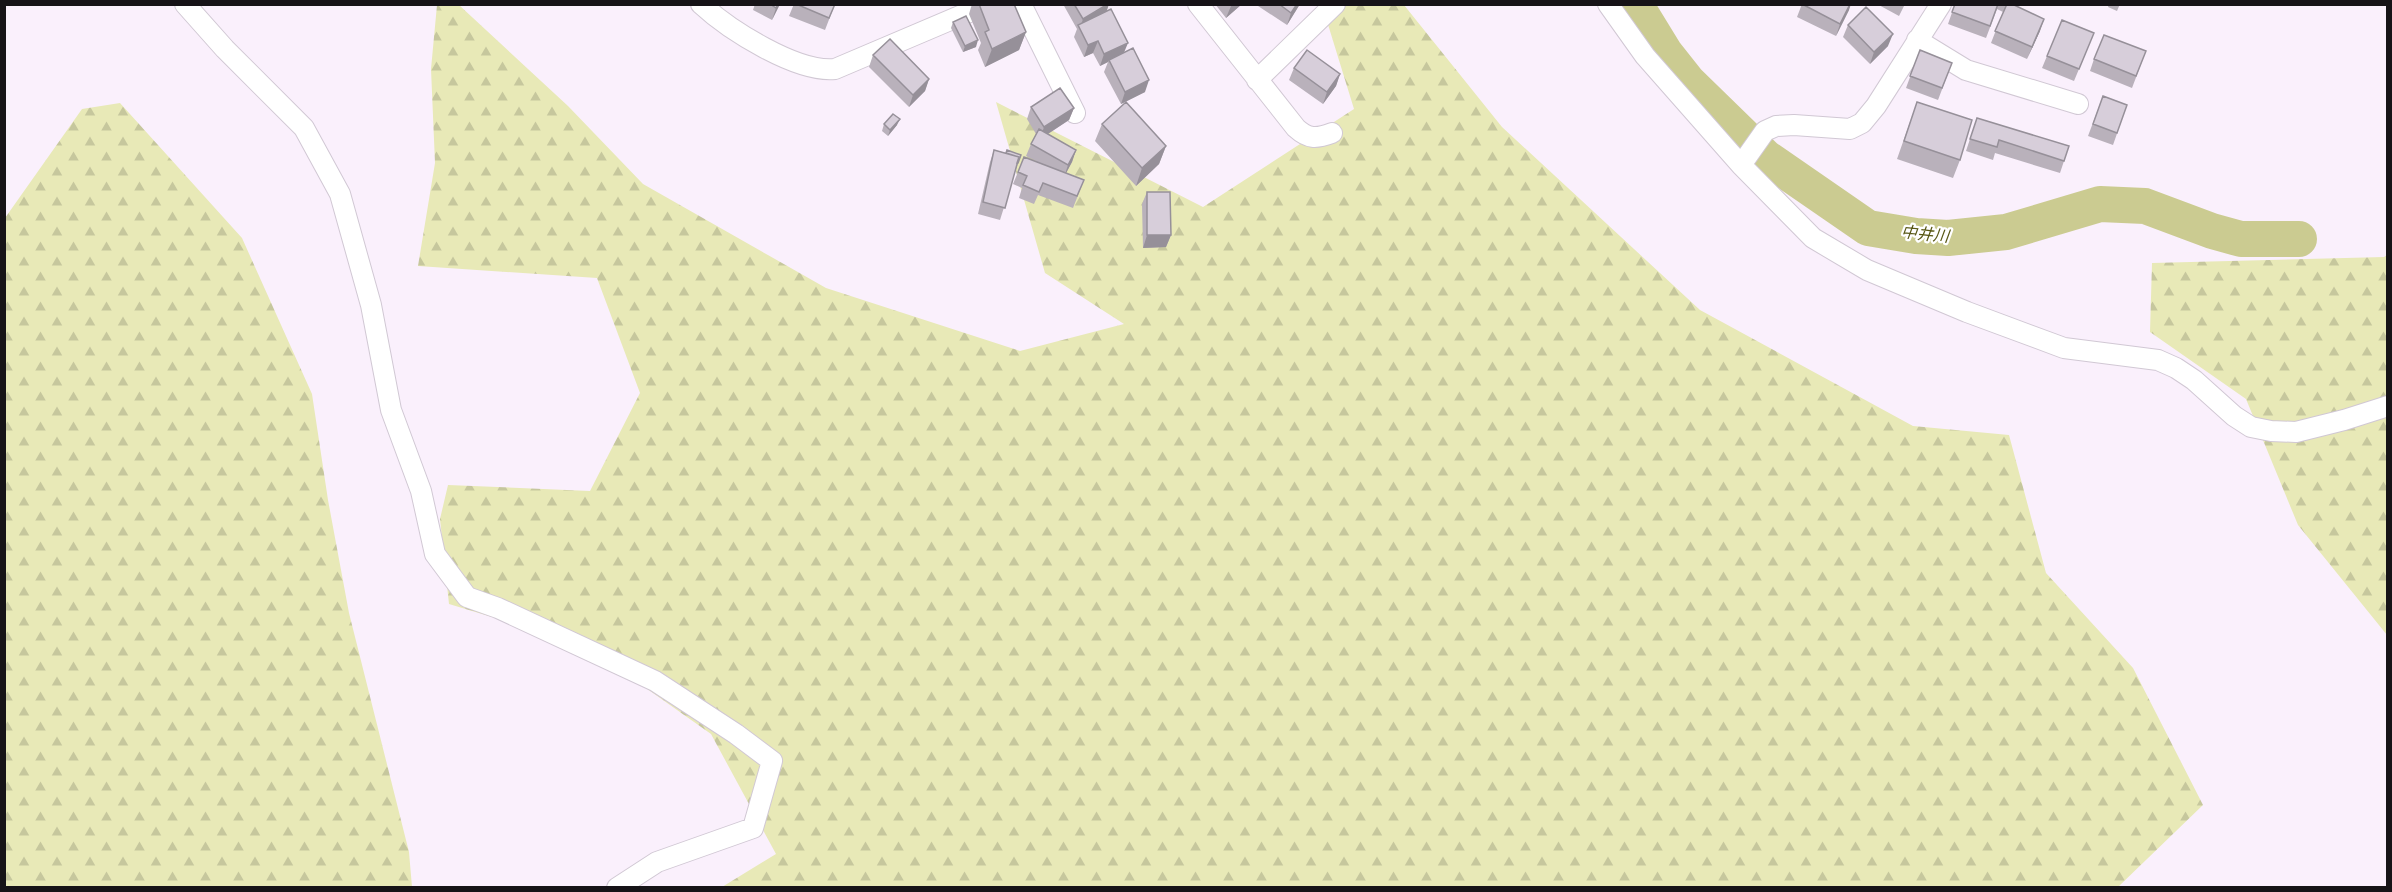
<svg xmlns="http://www.w3.org/2000/svg" width="2392" height="892" font-family="Rubik,'Noto Sans JP',sans-serif">
  <defs>
    <pattern id="forest-firs" width="22" height="20" patternUnits="userSpaceOnUse" patternTransform="scale(1.5)"><rect width="22" height="20" fill="#e8e9b7"/><path d="M5 1l3.5 6h-7zM16 11l3.5 6h-7z" fill="#c6c79d"/></pattern>
  </defs>
  <rect width="100%" height="100%" fill="#faf0fc"/>
  <path fill="url(#forest-firs)" d="M437,5H459L568,106L643,184L826,288L1020,351L1124,324L1045,273L996,102L1203,207L1354,109L1322,5H1404L1502,127L1700,310L1913,426L2009,435L2046,573L2133,668L2203,805L2118,887H722L776,854L711,734L585,645L449,604L440,519L448,485L590,491L640,393L597,278L418,266L435,163L431,69Z
    M120,103L242,238L312,394L328,500L349,613L409,852L412,887H5V218L82,109Z
    M2387,255V635L2298,525L2246,399L2150,332L2152,263L2384,257Z"/>
  <g fill="none" stroke-linecap="round" stroke-linejoin="round">
    <path stroke="#cbcb91" stroke-width="36" d="M1635,4L1665,53L1688,82L1765,157L1868,228L1916,236L1948,238L2006,232L2100,204L2145,206L2212,231L2241,239H2299"/>
    <g stroke="#d1c8d4" stroke-width="22">
      <path id="minor" d="M185,4L225,49L304,128L340,194L371,305L391,410L421,491L435,554L467,597L498,608L655,681L736,734L772,761L753,828L657,862L617,888
        M701,4C729,30 797,73 835,69L988,4
        M1021,4L1075,113
        M1198,4L1296,128C1308,139 1316,139 1332,133
        M1608,4L1645,56L1741,165L1813,238L1867,270L1967,312L2064,348L2158,360L2176,368L2194,380L2234,416L2251,427L2271,431L2296,432L2344,420L2388,406
        M1917,40L1966,70L2078,104
        M1257,80L1335,4
        M1741,165L1765,131L1776,126L1794,125L1850,129L1862,123L1876,106L1941,4"/>
    </g>
    <use href="#minor" stroke="#fff" stroke-width="20"/>
  </g>
  <path fill="#b9b1bb" d="M755,4H780L772,20L753,10Z
    M794,4H835L825,30L789,16Z
    M972,4H1014L1026,32L1019,50L985,67L978,50L981,43L969,14Z
    M1063,4H1109L1106,12L1124,52L1145,92L1121,104L1104,72L1108,62L1100,66L1093,53L1084,57L1074,37L1077,29Z
    M1215,4H1242L1226,18Z
    M1255,4H1300L1287,25Z
    M1802,4L1849,10L1836,36L1797,17Z
    M1877,4H1905L1899,16Z
    M1955,4H2019L2018,7L2040,31L2027,59L1991,43L2003,12L1997,9L1986,38L1948,24Z
    M2109,4H2120L2117,11L2108,7Z
    M953,22L976,47L963,52L951,28Z
    M1848,25L1888,46L1870,64L1843,37Z
    M2089,45L2074,81L2042,68L2047,56Z
    M1920,50L1952,63L1938,100L1906,88Z
    M2146,51L2132,88L2090,71L2094,59Z
    M873,55L929,79L925,91L909,107L869,67Z
    M1294,68L1340,74L1336,86L1323,104L1289,80Z
    M2103,96L2127,105L2113,145L2088,136Z
    M1917,102L1960,160L1953,178L1897,159Z
    M1031,107L1074,108L1069,120L1048,134L1076,150L1072,162L1066,173L1084,180L1073,208L1038,195L1034,204L1019,198L1022,188L1013,184L1018,172L1036,161L1026,156L1031,144L1036,134L1027,119Z
    M1977,118L2064,161L2060,173L1995,153L1993,160L1966,151Z
    M884,124L897,125L888,136L882,131Z
    M1102,124L1166,146L1159,164L1136,186L1095,141Z
    M994,150L1006,153L1021,155L1016,169L1000,220L978,214L990,162Z
    M1147,192L1171,235L1166,247L1143,248L1142,204Z"/>
  <path fill="#969099" d="M778,4H780L772,20L776,8Z
    M1109,4L1105,16L1080,28L1083,19Z
    M1232,4H1242L1226,18L1231,6Z
    M1297,4H1300L1287,25L1291,13Z
    M1850,4H1851L1849,10L1836,36L1840,24Z
    M2044,19L2040,31L2027,59L2032,47Z
    M1026,32L1019,50L985,67L992,49Z
    M1893,34L1888,46L1870,64L1874,52Z
    M978,40L976,47L963,52L965,46Z
    M1098,41L1093,53L1084,57L1088,45Z
    M1128,43L1123,55L1109,60L1108,62L1100,66L1104,54Z
    M1340,74L1336,86L1323,104L1327,92Z
    M929,79L925,91L909,107L913,95Z
    M1149,80L1145,92L1121,104L1125,92Z
    M1074,108L1069,120L1040,139L1044,127Z
    M900,119L897,125L888,136L890,130Z
    M1166,146L1159,164L1136,186L1142,168Z
    M1076,150L1072,162L1064,177L1068,165Z
    M1147,235H1171L1166,247L1143,248Z"/>
  <path fill="#d7ceda" stroke="#969099" stroke-width="1.5" d="M770,4H778L776,8Z
    M796,4H835L829,18Z
    M979,4H1014L1026,32L992,49L985,32L989,30Z
    M1074,4H1108L1083,19Z
    M1279,4H1297L1291,13Z
    M1802,4H1850L1840,24Z
    M1955,4H1998L1990,26L1952,12Z
    M2007,4H2012L2044,19L2032,47L1995,31Z
    M1866,7L1893,34L1874,52L1848,25Z
    M1111,9L1128,43L1104,54L1098,41L1088,45L1078,25Z
    M966,16L978,40L965,46L953,22Z
    M2062,20L2094,33L2079,69L2047,56Z
    M2104,35L2146,51L2136,76L2094,59Z
    M890,39L929,79L913,95L873,55Z
    M1133,48L1149,80L1125,92L1109,60Z
    M1307,50L1340,74L1327,92L1294,68Z
    M1920,50L1952,63L1942,88L1910,76Z
    M1060,88L1074,108L1044,127L1031,107Z
    M2103,96L2127,105L2117,133L2093,124Z
    M1126,102L1166,146L1142,168L1102,124Z
    M1917,102L1972,120L1960,160L1904,141Z
    M893,114L900,119L890,130L884,124Z
    M1977,118L2069,146L2064,161L1999,140L1997,147L1970,139Z
    M1039,129L1076,150L1068,165L1031,144Z
    M994,150L1019,157L1005,208L983,202Z
    M1007,150L1021,155L1018,163H1017L1019,157L1006,153Z
    M1024,157L1084,180L1077,196L1043,183L1039,192L1023,185L1027,176L1018,172Z
    M1147,192H1170L1171,235H1147Z"/>
  <g text-anchor="middle" dominant-baseline="central" stroke-width="4.5" stroke-linejoin="round" paint-order="stroke">
    <g font-size="16" font-style="italic" fill="#595816" stroke="#fff">
      <text transform="translate(1925 234) rotate(6)">中井川</text>
    </g>
  </g>
  <rect width="2392" height="892" fill="none" stroke="#161317" stroke-width="12"/>
</svg>
